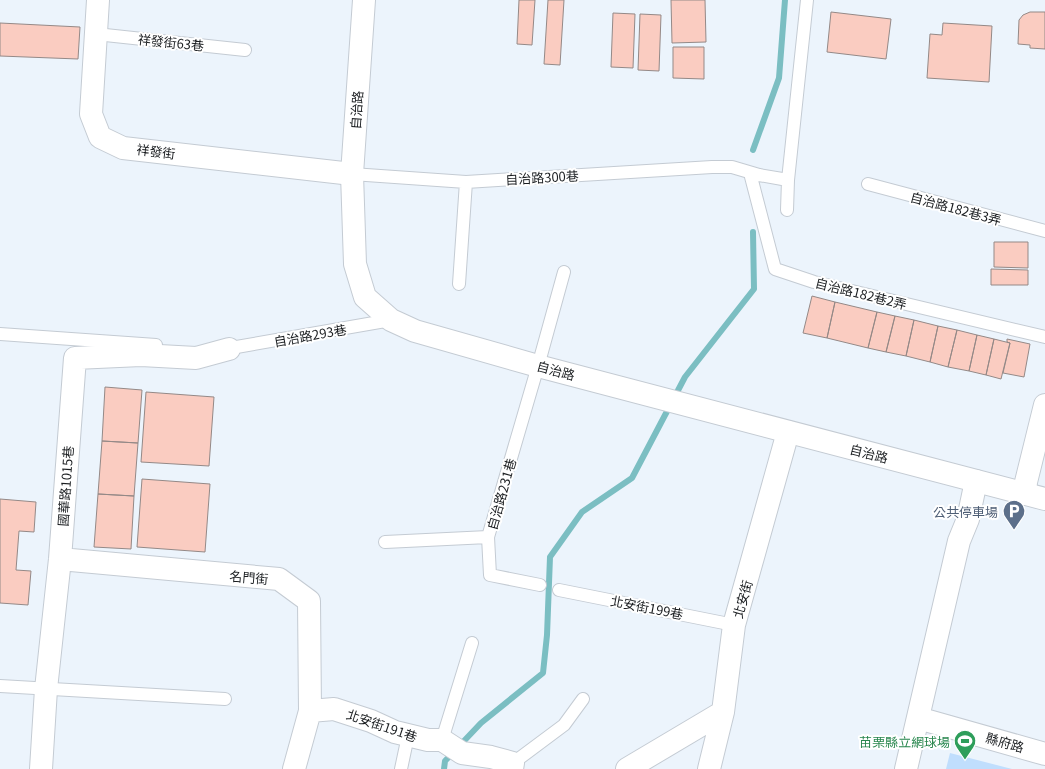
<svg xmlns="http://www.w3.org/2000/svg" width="1045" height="769" font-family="Georgia,'Noto Sans TC',serif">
  <rect width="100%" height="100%" fill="#ecf4fc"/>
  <path fill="#c0defd" d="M950,753L1012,769H946Z"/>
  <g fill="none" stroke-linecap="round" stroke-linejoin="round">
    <path stroke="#7bbec2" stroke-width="6" d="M753,150L779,78L785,0
      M444,769L445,761L481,723L543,673L547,635L550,557L582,512L632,478L685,377L754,289L753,232"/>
  </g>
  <path fill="#faccc1" stroke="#948987" d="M519,0H535L532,45L517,44Z
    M548,0H564L560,65L544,64Z
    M671,0H705L706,42L672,43Z
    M831,12L891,19L886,59L827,52Z
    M1030,12H1045V49L1030,48V45L1018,44L1019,20L1023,15Z
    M613,13L635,14L633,68L611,67Z
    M640,14L661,15L659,71L638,70Z
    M0,23L80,27L78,59L0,56Z
    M943,23L992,26L989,82L927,78L930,34L942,35Z
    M673,47H704V79L673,78Z
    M994,242H1028V268L994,267Z
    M991,269L1028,270V285H991Z
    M812,296L835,302L827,338L803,333Z
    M835,302L877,312L868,348L827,338Z
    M877,312L895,316L886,352L868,348Z
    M895,316L914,320L906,356L886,352Z
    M914,320L938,326L930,362L906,356Z
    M938,326L957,330L948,367L930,362Z
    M957,330L977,335L969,371L948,367Z
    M977,335L994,339L986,375L969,371Z
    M994,339L1010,343L1001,379L986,375Z
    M1007,339L1030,344L1024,377L1003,373L1010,343L1007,342Z
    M105,387L142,390L138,443L102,441Z
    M146,392L214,397L209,466L141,462Z
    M102,441L138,443L134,496L98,494Z
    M142,479L210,484L205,552L137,547Z
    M98,494L134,496L131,549L94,547Z
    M0,499L36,502L34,532L19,531L16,570L31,571L28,605L0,603Z"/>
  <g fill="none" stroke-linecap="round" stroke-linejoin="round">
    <g stroke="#c4cbd3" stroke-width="14">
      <path id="lane" d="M96,34L245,50
        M750,173L775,269L814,282L1045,337
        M352,174L466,182L712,167H732L759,175L788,180
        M868,184L1045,231
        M787,210L788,180L807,0
        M459,284L466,182
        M0,334L156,345
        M225,349L391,320
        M385,542L488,537
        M540,585L490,575L488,537L538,366L564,272
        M559,590L734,625
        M0,686L225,699
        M442,740L472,643
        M513,763L564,725L583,699
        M401,769L408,736"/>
    </g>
    <g stroke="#c4cbd3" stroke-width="24">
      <path id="street" d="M98,0L91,114L100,137L123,148L352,174
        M1025,494L1026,482L1045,405
        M60,559L279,579L309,601L310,711L294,769
        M310,711L334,709L371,721L395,732L428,740H442L462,753L491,757L513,763L512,769
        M918,718L1045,754
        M41,769L46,689L60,559L75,358L141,355L196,358L229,349
        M627,769L723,712
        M709,769L723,712L734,625L788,432
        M906,769L959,541L968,519L976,481"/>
    </g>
    <g stroke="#c4cbd3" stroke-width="24">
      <path id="secondary" d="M364,0L352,174L355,264L365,297L391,320L415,331L538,366L1045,499"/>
    </g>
    <use href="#lane" stroke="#fff" stroke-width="12"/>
    <use href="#street" stroke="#fff" stroke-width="22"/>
    <use href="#secondary" stroke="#fff" stroke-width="22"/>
  </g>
  <defs>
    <g id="parking-pin" transform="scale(1.15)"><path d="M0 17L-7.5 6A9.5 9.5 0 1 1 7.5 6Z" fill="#5c6f8a" stroke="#fff"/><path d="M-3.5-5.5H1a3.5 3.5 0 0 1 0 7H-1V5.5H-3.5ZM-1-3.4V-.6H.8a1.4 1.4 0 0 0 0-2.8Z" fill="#fff"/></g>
    <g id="stadium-pin" transform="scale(1.15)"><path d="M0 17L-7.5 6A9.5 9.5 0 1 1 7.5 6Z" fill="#2e9e5b" stroke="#fff"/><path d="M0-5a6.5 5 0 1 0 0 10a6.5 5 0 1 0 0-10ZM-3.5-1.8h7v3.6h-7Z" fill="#fff"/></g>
  </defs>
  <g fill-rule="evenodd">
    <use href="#parking-pin" x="1014" y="511"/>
    <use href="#stadium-pin" x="965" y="741"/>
  </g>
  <g text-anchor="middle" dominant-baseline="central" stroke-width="4" stroke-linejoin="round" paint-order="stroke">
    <g font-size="13" fill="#1b1e21" stroke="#fff">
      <text transform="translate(171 42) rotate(6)">祥發街63巷</text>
      <text transform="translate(356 110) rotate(-86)">自治路</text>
      <text transform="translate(156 151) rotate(7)">祥發街</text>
      <text transform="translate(542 177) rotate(-3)">自治路300巷</text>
      <text transform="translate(956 208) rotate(15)">自治路182巷3弄</text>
      <text transform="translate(861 293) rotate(14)">自治路182巷2弄</text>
      <text transform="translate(310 335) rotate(-10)">自治路293巷</text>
      <text transform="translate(556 370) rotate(15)">自治路</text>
      <text transform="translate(869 453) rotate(14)">自治路</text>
      <text transform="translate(65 486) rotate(-86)">國華路1015巷</text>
      <text transform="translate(501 494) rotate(-74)">自治路231巷</text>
      <text transform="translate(249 577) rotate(5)">名門街</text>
      <text transform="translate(742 599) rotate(-74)">北安街</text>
      <text transform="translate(647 607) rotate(11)">北安街199巷</text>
      <text transform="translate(382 725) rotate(19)">北安街191巷</text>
      <text transform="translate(1005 742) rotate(16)">縣府路</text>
    </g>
    <g font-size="13" fill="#4e5e75" stroke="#fff" text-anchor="end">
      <text x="998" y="511">公共停車場</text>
    </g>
    <g font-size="13" fill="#27864d" stroke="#fff" text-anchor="end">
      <text x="950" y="741">苗栗縣立網球場</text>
    </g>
  </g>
</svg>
